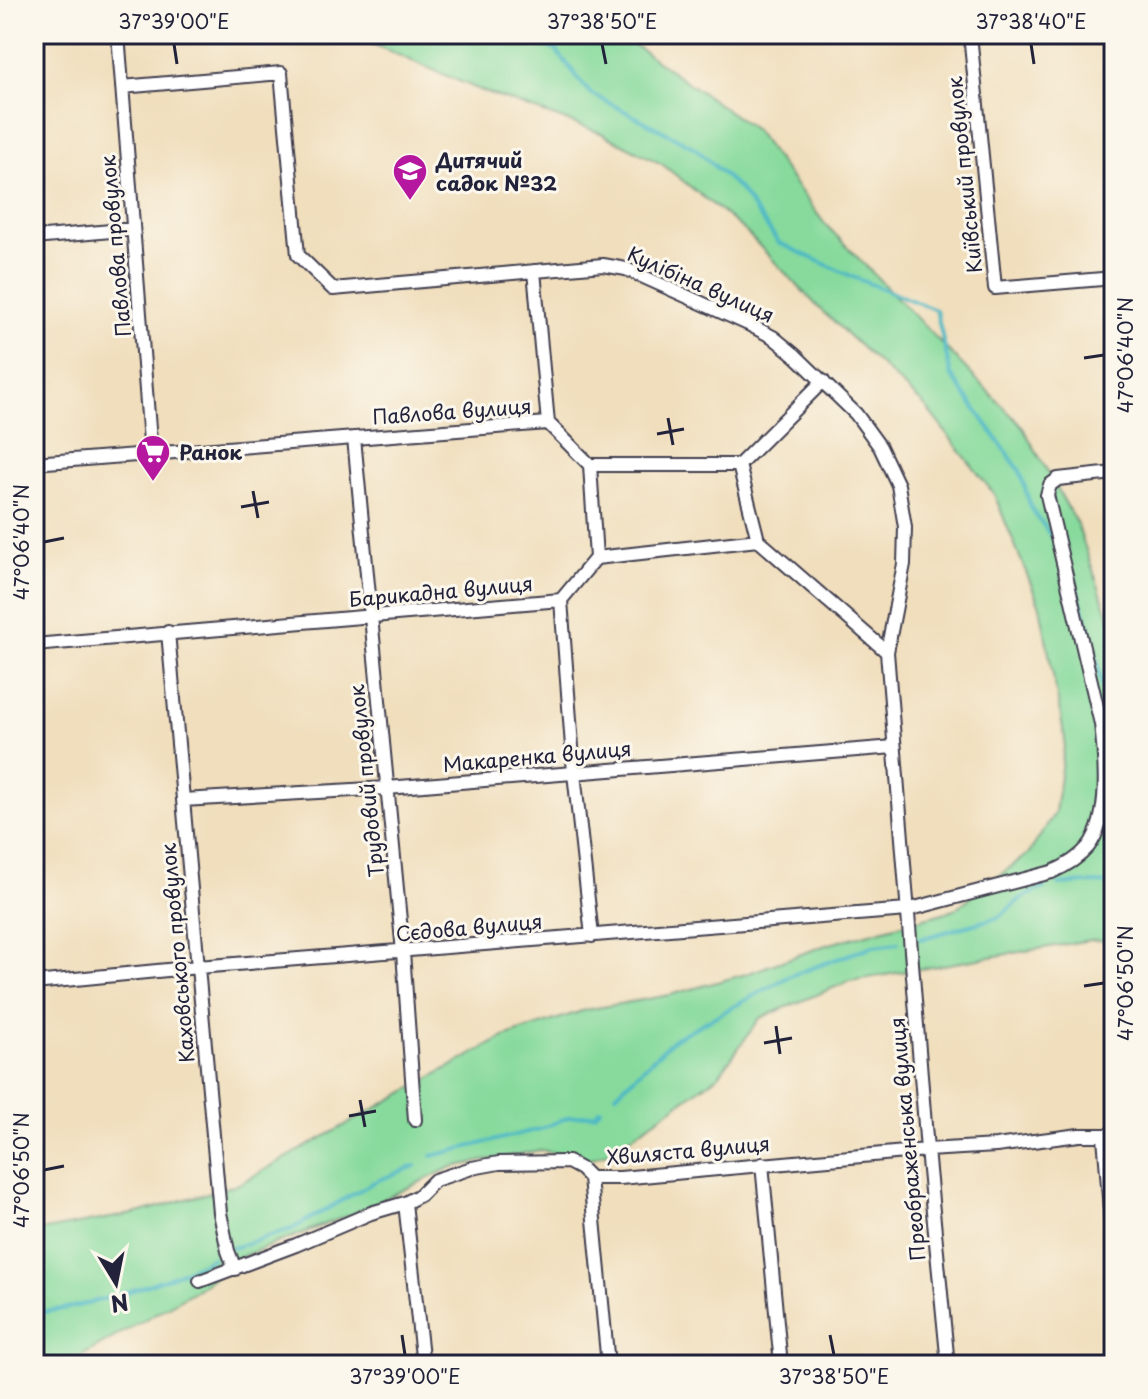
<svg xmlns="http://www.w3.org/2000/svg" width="1148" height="1399" font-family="'Playpen Sans',sans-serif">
  <rect width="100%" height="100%" fill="#fbf7ec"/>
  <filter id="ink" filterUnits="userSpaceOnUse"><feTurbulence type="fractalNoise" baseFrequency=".0125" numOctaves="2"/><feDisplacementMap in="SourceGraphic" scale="16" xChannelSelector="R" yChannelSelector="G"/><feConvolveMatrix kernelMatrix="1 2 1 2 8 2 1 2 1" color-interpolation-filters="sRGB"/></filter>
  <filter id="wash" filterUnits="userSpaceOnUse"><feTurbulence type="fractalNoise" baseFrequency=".006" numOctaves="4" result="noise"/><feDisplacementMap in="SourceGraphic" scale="32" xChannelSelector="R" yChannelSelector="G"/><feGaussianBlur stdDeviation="1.8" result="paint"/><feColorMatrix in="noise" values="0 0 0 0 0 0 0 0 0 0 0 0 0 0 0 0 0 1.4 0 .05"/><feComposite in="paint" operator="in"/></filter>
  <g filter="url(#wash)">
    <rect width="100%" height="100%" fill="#f0debc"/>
    <path fill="#87da9c" stroke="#547e6c" stroke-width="2" d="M349,34H619L755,130L825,224L1022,426L1077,524L1114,631V941L1090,940L850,981L760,1018L719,1075L610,1152L587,1160L541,1150L452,1167L352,1214L243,1256L196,1290L66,1365H36L34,1232L138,1213L239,1184L504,1037L585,1010L670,995L746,974L826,945L954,910L1029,853L1055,813L1065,739L1040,606L994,494L925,406L822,311L744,230L662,164L601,133L487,93Z"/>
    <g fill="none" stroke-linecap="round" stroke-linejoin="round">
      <path stroke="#4bb8c4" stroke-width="4" d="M521,34L556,50L590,93L695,148L740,190L779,243L853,277L936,310L951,375L1020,471L1031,508L1052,537
        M1072,577L1090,630L1110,723L1114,732
        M1114,851V880
        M1059,885L1088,883L1114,884
        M920,939L999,917L1022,898L1044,888
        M616,1094L674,1039L790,976L873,946L898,943
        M432,1156L540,1129L569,1117L595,1114L600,1109
        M232,1248L292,1229L374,1182L415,1166
        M40,1312C84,1309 172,1279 212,1258"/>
    </g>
  </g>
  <g filter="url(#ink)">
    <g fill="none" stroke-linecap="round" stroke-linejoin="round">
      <g stroke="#413e4e" stroke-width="16">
        <path id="street" d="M118,34L151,454
          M970,34L995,288L1114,278
          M122,87L281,73L298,255L333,289L603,265L626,269L748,324L773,337L796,356L856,414L880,447L898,485L905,527L904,564L887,652L927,1150L948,1365
          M34,238L133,229
          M534,271L548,423
          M354,438L403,952L415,1120
          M34,463L548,423L590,465H739L823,381
          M590,465L596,558
          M739,465L758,540
          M561,600L574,773L592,936
          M168,632L220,1213L228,1251L235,1269
          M34,645L561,600L596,558L758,540L887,652
          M183,800L387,788L894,747
          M34,983L198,967L907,910L1052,872C1066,866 1078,859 1088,847C1111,818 1105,759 1101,724L1047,495L1050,485L1058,479L1114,473
          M1104,1136L1114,1260
          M762,1164L781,1365
          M590,1178L608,1365
          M405,1203L423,1365
          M200,1281L296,1245L371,1213L405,1203L420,1195L435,1180L472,1168L499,1163L568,1162L581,1169L590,1178H620L927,1150L996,1146L1079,1135H1114"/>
      </g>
      <use href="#street" stroke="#fff" stroke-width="12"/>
    </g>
  </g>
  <path fill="none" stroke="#22223b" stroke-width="3" d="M174,44L177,64M602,44L606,64M1031,44L1034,64M1084,358L1104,355M668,418L673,445M657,434L684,429M253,491L258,518M241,507L269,502M44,542L64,538M1084,986L1104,983M776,1026L780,1054M764,1043L792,1038M360,1100L365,1127M349,1116L376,1111M44,1170L64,1166M402,1335L405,1355M830,1335L834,1355"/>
  <defs>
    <g id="school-pin" transform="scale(1.8)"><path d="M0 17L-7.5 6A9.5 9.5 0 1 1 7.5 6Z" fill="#b5179e" stroke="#fbf7ec"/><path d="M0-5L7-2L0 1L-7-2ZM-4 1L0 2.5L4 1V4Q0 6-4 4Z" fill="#fff"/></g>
    <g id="supermarket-pin" transform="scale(1.8)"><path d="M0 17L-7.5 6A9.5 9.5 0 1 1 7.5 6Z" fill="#b5179e" stroke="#fbf7ec"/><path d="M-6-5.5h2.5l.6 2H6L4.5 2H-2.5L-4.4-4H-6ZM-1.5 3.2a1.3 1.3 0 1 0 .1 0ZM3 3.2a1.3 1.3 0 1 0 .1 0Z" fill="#fff"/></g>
  </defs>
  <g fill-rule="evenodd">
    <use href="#school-pin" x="410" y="171"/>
    <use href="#supermarket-pin" x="153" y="452"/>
  </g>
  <g text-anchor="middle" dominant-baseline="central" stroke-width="6" stroke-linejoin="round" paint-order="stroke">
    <g font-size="20" font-weight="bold" fill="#22223b" stroke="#fbf7ec" text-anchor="start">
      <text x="436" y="160">Дитячий<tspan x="436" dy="23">садок №32</tspan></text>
      <text x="179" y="452">Ранок</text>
    </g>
    <g font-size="20" fill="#22223b" stroke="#fbf7ec">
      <text transform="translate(964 175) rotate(-96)">Київський провулок</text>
      <text transform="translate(115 246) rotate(-95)">Павлова провулок</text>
      <text transform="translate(701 284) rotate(24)">Кулібіна вулиця</text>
      <text transform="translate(452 411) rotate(-4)">Павлова вулиця</text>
      <text transform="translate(441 591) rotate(-5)">Барикадна вулиця</text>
      <text transform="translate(537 756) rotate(-5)">Макаренка вулиця</text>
      <text transform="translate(366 781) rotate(-96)">Трудовий провулок</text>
      <text transform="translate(469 927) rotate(-5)">Сєдова вулиця</text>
      <text transform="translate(177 953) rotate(-95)">Каховського провулок</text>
      <text transform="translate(907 1139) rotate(-95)">Преображенська вулиця</text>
      <text transform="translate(688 1150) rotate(-5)">Хвиляста вулиця</text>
    </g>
  </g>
  <rect width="1148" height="1399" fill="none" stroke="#fbf7ec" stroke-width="88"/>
  <g transform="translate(116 1283) rotate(170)" stroke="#fbf7ec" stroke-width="6" paint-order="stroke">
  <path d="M0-6L14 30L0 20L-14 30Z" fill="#22223b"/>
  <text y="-12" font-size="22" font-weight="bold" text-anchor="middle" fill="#22223b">N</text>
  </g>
  <rect x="44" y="44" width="1060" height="1311" fill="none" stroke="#22223b" stroke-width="3"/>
  <g font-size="20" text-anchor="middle" fill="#22223b">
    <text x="174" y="29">37°39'00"E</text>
    <text x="602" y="29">37°38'50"E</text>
    <text x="1031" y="29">37°38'40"E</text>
    <text transform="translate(1126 355) rotate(-90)" y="7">47°06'40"N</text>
    <text transform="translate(22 542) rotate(-90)" y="7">47°06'40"N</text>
    <text transform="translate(1126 983) rotate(-90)" y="7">47°06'50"N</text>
    <text transform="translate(22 1170) rotate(-90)" y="7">47°06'50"N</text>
    <text x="405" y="1384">37°39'00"E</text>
    <text x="834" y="1384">37°38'50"E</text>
  </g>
</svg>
